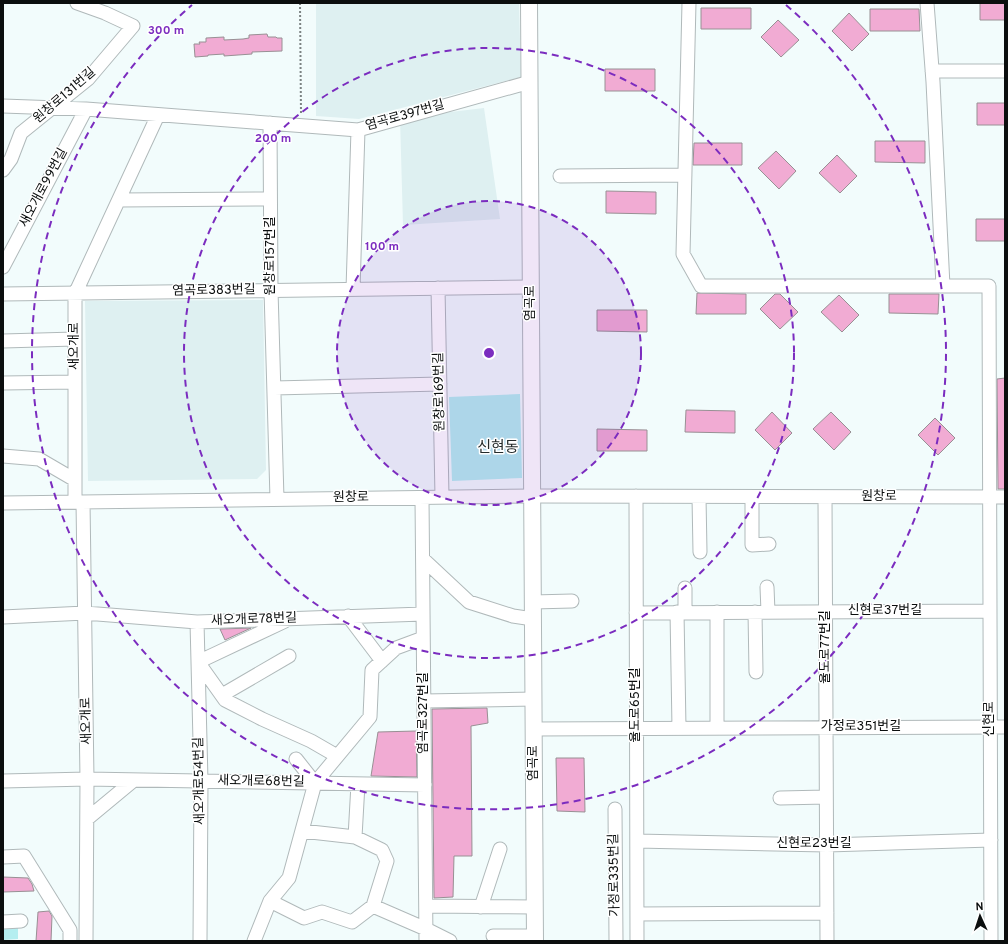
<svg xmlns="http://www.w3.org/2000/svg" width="1008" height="944" font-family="Overpass,'Noto Sans KR',sans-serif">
  <rect width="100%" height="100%" fill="#f2fcfc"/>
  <path fill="#def0f1" d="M316,3H519L521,77L359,119L316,116Z
    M484,108L500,219L403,225L400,118Z
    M263,300L266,470L257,479L88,481L85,301Z"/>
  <path fill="#b4eef0" d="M520,394L522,478L452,481L449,397Z
    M18,928V939L3,940V929Z"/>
  <path fill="#f1abd3" stroke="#989094" d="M980,3H1005V20H980Z
    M701,8H751V29H701Z
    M870,9H919L920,31H870Z
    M849,13L869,34L852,51L832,31Z
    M778,20L799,40L781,57L761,37Z
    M267,34L268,37H276L277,38H282V51L252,52V54L224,56V54L208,55V56L195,57L194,44H200L199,42H206V38L224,37V40L243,39L249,38V35Z
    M605,69H655V91H605Z
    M977,103H1005V125H977Z
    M875,141H925V163L875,162Z
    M694,143H742V165H693Z
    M776,151L796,171L779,189L758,168Z
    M837,155L857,176L840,193L819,173Z
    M606,191L656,192V214L606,213Z
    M976,219H1005V241H976Z
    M697,293L746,294V314H696Z
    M775,294H780L798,312L780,329L760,309Z
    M889,294H939L938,314L889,313Z
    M839,295L859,315L842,332L821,312Z
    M597,310H647V332L597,331Z
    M1005,378V489H998L997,379Z
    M686,410L735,411V433L685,432Z
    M772,412L792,433L775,450L755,430Z
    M831,412L851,432L834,450L813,429Z
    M935,418L955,438L938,455L918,435Z
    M597,429L647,430V451H597Z
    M251,628L225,640L220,629Z
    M487,708L488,723L471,726L472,856H454L453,897L434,898L432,709Z
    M416,731L417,777L371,776L378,732Z
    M556,758H584L585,812L557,811Z
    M3,877L28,878L32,884L34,891L3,892Z
    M49,911L52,916L51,941H36L38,912Z"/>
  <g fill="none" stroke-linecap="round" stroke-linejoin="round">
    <g stroke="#b0b9ba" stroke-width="15">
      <path id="minor" d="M689,3L683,254L701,286H989L991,941
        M927,3L933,82L943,286
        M932,71H1005
        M3,106L86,109L358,130L530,82
        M270,123L271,290L277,499
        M3,170L11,159L21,133L88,79L133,26L105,13L77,3
        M560,176L685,175
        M119,200L270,199
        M3,267L86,109
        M438,288L442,497
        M353,289L358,130
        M3,294L531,287
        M3,341L75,339
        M3,383L75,382
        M274,388L440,384
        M3,456L39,459L75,480
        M636,496L637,941
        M699,497L700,552
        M752,497V545L769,544
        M825,497L827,941
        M422,498L426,941
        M75,502V294L158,115
        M83,502L87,779L86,941
        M3,503L533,496L1005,497
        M423,559L469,602L513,616L533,619
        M767,587L768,612
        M685,588V612
        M533,602L572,601
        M677,612L679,728
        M717,612V728
        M755,612L756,672
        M636,613L990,611
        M348,616L382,661
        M3,617L85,613L197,622L423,614
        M285,621L198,662L225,700L262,719L311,741L337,756
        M197,622L201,781L200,941
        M222,695L289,656
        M424,701L534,699
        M534,729L1005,727
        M296,759L315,783
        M3,781L87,779L425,785
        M780,798L826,797
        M615,809L616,941
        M87,819L134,780
        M355,837L358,784
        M637,841L827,845L991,840
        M3,857L24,856L70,930V941
        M270,901L304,918L322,912L352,922L373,906L387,861L382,850L355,837L302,831
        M373,906L426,929L450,941
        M426,906L535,907
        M481,907L500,849
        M637,914L827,913
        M3,922L21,921
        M493,936H535
        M254,941L270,901L289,878L315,783L370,717L372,670L396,648L423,638"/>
    </g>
    <g stroke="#b0b9ba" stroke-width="18">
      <path id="major" d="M529,3L535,941"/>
    </g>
    <path stroke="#7c8383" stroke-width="2" stroke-dasharray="2 2" stroke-linecap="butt" d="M300,3L301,114"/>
    <use href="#minor" stroke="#fff" stroke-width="13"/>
    <use href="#major" stroke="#fff" stroke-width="16"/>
  </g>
  <circle cx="489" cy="353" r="152" fill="#7b2cbf" fill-opacity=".12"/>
  <g fill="none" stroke="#7b2cbf" stroke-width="2" stroke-dasharray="7 5">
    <circle cx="489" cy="353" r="152"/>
    <circle cx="489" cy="353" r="305"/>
    <path d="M786 5A457 457 0 1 1 192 5"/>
  </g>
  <g text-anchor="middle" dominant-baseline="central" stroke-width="3" stroke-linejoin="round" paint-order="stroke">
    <g font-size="13" fill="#0b0e0e" stroke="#fff">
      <text transform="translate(65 96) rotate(-41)">원창로131번길</text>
      <text transform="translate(405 116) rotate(-16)">염곡로397번길</text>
      <text transform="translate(44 188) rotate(-62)">새오개로99번길</text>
      <text transform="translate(271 256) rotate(-90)">원창로157번길</text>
      <text transform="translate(214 291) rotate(-1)">염곡로383번길</text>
      <text transform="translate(531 303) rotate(-90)">염곡로</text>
      <text transform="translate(75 346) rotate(-90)">새오개로</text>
      <text transform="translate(440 392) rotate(-91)">원창로169번길</text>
      <text x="879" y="497">원창로</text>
      <text transform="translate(351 498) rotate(-1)">원창로</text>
      <text x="885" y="611">신현로37번길</text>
      <text transform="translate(254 620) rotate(-2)">새오개로78번길</text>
      <text transform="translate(826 647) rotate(-90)">율도로77번길</text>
      <text transform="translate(636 705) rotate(-90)">율도로65번길</text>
      <text transform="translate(424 713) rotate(-90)">염곡로327번길</text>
      <text transform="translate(990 719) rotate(-90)">신현로</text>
      <text transform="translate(87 721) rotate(-91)">새오개로</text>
      <text x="861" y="727">가정로351번길</text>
      <text transform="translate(534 763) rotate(-90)">염곡로</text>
      <text transform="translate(200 781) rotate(-91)">새오개로54번길</text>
      <text transform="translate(261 782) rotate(1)">새오개로68번길</text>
      <text x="814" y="844">신현로23번길</text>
      <text transform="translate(615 875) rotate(-91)">가정로335번길</text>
    </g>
    <g font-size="15" fill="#242b2b" stroke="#fff">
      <text x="498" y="448">신현동</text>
    </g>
  </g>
  <circle cx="489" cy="353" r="6" fill="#7b2cbf" stroke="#fff" stroke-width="2"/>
  <g font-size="12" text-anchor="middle" font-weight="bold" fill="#7b2cbf" stroke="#fff" stroke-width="3" stroke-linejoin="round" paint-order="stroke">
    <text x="166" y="34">300 m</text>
    <text x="273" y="142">200 m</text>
    <text x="382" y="250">100 m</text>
  </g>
  <rect width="1008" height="944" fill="none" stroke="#0b0e0e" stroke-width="8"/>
  <g transform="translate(980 916) rotate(357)" stroke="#ffffff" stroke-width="3" paint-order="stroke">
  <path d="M0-3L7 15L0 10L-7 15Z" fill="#0b0e0e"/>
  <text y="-6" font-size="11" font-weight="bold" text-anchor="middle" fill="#0b0e0e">N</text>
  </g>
</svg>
